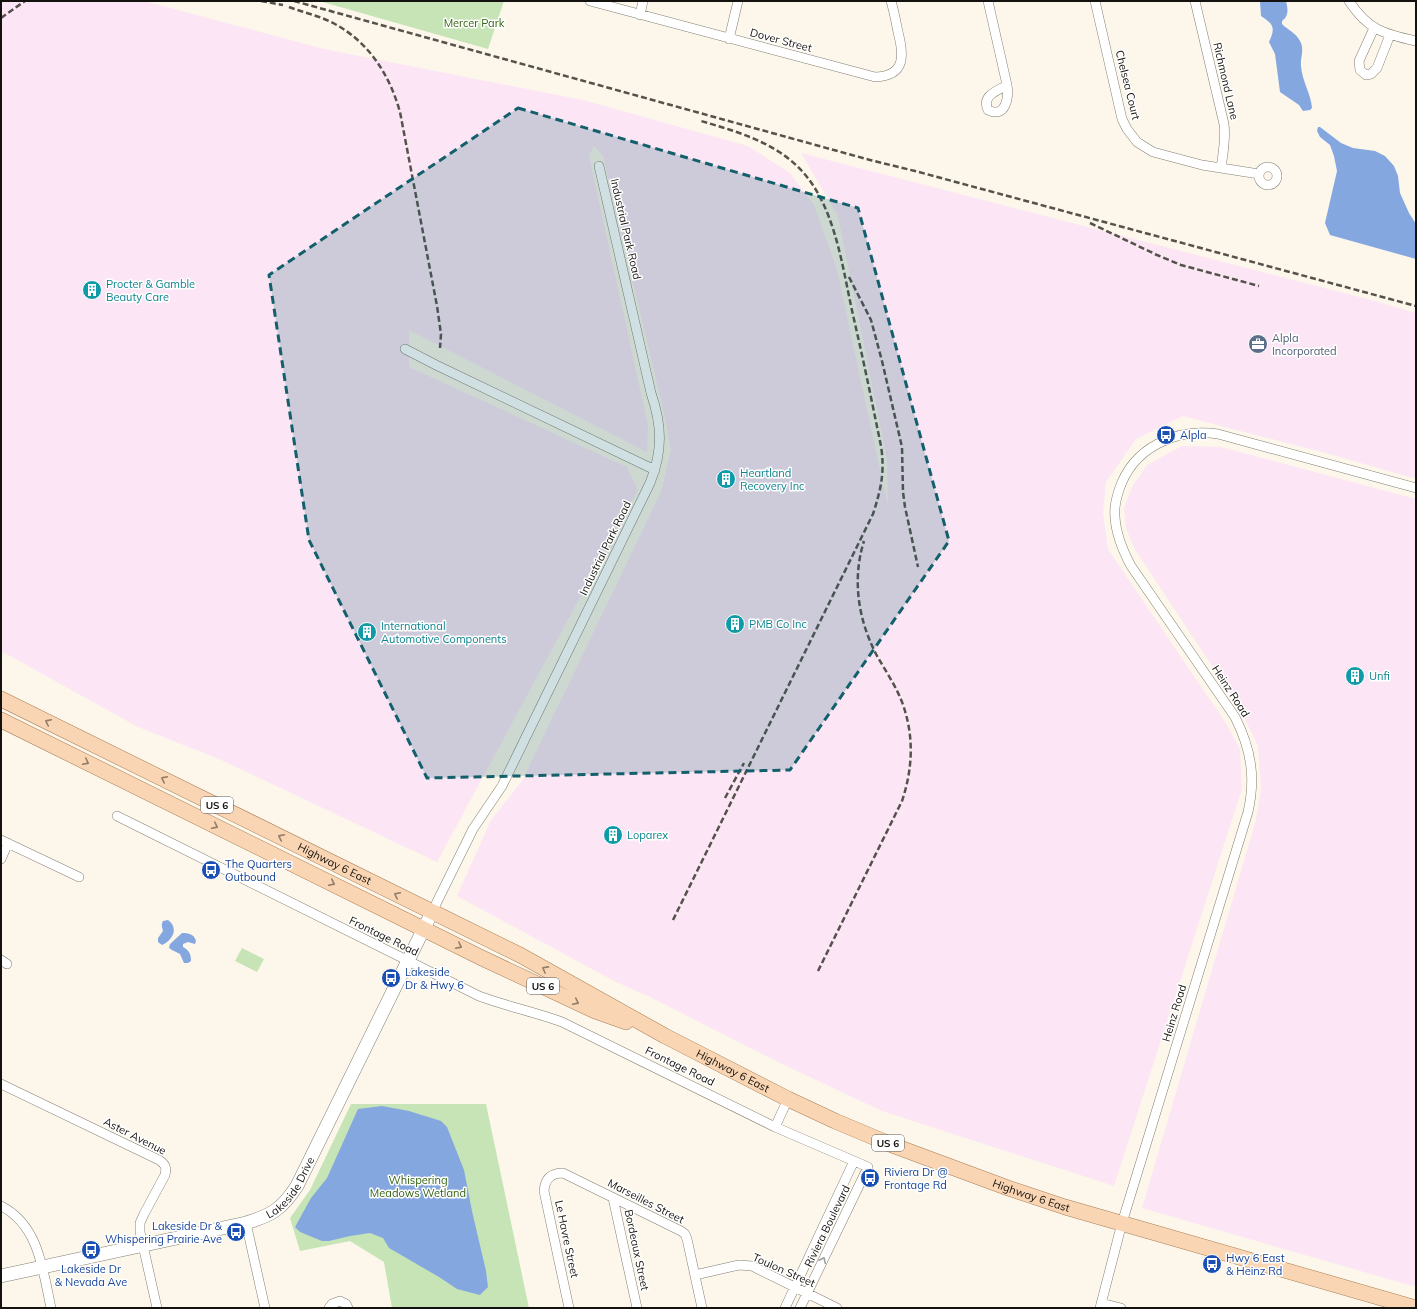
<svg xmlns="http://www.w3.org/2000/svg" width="1417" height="1309" font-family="Mulish,sans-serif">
  <rect width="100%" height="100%" fill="#fcf7ea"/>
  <path fill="#fce6f5" d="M1,1H144L324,49L583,100L748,146L790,173L814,205L837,270L888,507L887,459L838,216L801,153L1375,301L1416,313V479L1333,455L1183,416L1136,439L1106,482L1103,513L1108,549L1227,725L1240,749L1242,789L1114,1186L882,1111L778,1062L650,997L614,981L457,896L491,820L522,781L661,492L671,450L665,417L603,156L594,146L589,156L648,426L647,452L409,330V367L627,467L638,490L437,862L219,759L138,727L1,651Z
    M1182,446L1221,447L1416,499V1287L1142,1208L1256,820L1261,788L1258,746L1238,705L1134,548L1126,528L1124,508L1132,487L1147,465Z"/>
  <path fill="#c6e4b6" d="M319,1H504L488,49Z
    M242,948L264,959L257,972L235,961Z
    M351,1104H486L529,1308H392L384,1262L350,1241L300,1251L290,1218L310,1190Z"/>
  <path fill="#85a7df" d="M1260,1H1286C1288,9 1289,16 1282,21V24C1288,30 1296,33 1300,41C1305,50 1300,57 1301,66C1302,81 1311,94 1312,108L1310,110L1303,111L1299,105L1280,92L1275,54L1269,42C1276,27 1273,24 1261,16Z
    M1318,127H1320L1341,143L1353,148L1375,151L1385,156L1394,166L1398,176L1400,193L1409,213L1416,224V259L1330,235L1325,223L1337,171L1334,156L1330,145L1320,137L1317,131Z
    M168,920C179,928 173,940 162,945L158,942V938L163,931C162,927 161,925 163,921Z
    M182,933C189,933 194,934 196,941L195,944L188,942L183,944V947C189,950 191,954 191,961L188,963H184L180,954L172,950L169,948L170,944Z
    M382,1106L409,1111L441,1121L447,1127L464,1170L472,1211L486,1271L488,1287L480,1295L457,1289L439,1277L389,1248L383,1238L370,1233L350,1236L329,1241H322L300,1232L295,1227L311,1198L327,1178L358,1109Z"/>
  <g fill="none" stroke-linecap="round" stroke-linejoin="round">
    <g stroke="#827e72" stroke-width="10">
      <path id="street" d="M590,1L875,77C906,76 904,55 898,32C896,22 894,11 891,1
        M988,1L1007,85C1009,97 1006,119 988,110C981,95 998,91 1007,85
        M1095,1L1122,119L1127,129L1137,142L1153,152L1202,165L1259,174
        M1195,1L1224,124C1226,139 1223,153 1221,168
        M1349,1C1368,30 1384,34 1416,41
        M640,15L643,1
        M1374,28L1359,61L1360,70L1366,75L1371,74L1377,68L1390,35
        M729,39L738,1
        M1259 176a9 9 0 1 1 18 0a9 9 0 1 1-18 0Z
        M405,349L436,365L655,470
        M117,816L479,996C506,1006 534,1012 562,1022L775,1127L868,1167L800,1308
        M1,840L79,877
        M1,859L8,843
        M432,912L473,829L502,786L650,483C663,451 662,425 651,393L599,166
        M1,960L7,964
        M1,1084L159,1160C165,1164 167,1167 165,1175L144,1214L140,1223V1232L157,1308
        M775,1127L788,1099
        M613,1198L637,1308
        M1,1206C39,1225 43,1271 51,1308
        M246,1223L265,1308
        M695,1275L739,1265L752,1266L837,1308
        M1101,1303L1121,1308
        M329,1308L332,1304L340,1301L346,1304L348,1308
        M569,1308L544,1191C545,1179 551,1173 563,1173L681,1231L685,1234L687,1239L702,1308
        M785,1308L854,1161
        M1100,1308L1122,1223L1248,812C1256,777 1251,749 1235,717L1131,566C1123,551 1116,535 1115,517C1114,508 1116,499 1119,490C1133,447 1176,428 1218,434L1416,488"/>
    </g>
    <g stroke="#827e72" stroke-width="14">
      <g id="secondary">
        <path id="s1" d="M1,1276L246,1223C272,1215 282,1209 297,1186L432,912"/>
      </g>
    </g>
    <g stroke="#a77f58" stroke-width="16">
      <g id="primary">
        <path id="s2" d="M1,699L520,955L665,1036L788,1099L835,1121L892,1145L1008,1188L1065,1207L1416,1308"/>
        <path d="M1,720L484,959L595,1011L626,1022"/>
      </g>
    </g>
    <use href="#street" stroke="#fff" stroke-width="9"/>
    <use href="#secondary" stroke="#fff" stroke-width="13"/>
    <use href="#primary" stroke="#fad5b3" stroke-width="15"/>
    <path stroke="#55524c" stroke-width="2.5" stroke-dasharray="6 3" stroke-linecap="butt" d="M261,1L283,5
      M294,1L870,160L915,171L1416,306
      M289,7C302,12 316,15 329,21C367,39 389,73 400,112L437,306L441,334L440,348
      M1,18L25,1
      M1090,223L1157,255L1181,265L1259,286
      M849,277L871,320L882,361L902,447L903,492L905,507L918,567
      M725,798L744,763
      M673,920L873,514C881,489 885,472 881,446C872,402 863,358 853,315C842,266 835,202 797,166C771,141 735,131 701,121
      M818,971L902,801C912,771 914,741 905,711C899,690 886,672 876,654C858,619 852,579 864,541"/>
  </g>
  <defs><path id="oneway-chevron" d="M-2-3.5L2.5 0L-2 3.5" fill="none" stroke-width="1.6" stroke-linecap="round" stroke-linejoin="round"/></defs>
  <g stroke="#927d69">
    <use href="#oneway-chevron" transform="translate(48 722) rotate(-154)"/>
    <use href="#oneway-chevron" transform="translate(86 762) rotate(26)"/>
    <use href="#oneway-chevron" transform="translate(164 779) rotate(-154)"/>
    <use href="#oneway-chevron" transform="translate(215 826) rotate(26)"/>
    <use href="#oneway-chevron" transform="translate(281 837) rotate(-154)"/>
    <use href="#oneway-chevron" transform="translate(332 883) rotate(26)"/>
    <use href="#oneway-chevron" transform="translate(397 895) rotate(-154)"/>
    <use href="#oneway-chevron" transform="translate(459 946) rotate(27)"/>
    <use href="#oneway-chevron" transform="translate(545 969) rotate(-151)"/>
    <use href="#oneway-chevron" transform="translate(576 1002) rotate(26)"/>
  </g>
  <use stroke="#a1a09f" href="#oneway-chevron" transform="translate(823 1260) rotate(-64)"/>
  <path fill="#13606c" fill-opacity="0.2" stroke="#13606c" stroke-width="3" stroke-dasharray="8 5" stroke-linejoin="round" d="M518,108L858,208L949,541L790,770L427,778L309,540L269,275Z"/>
  <defs>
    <g id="building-disc" transform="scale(1)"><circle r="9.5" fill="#0f9aa8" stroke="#fff"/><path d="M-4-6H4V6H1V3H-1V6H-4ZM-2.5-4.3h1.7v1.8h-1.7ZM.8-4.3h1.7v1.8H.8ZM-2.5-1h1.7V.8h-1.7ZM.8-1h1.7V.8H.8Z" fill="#fff"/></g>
    <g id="office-disc" transform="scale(1)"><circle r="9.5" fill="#5c6f8a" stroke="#fff"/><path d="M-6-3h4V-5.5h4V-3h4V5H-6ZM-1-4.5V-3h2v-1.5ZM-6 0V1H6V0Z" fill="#fff"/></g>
    <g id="bus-disc" transform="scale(1)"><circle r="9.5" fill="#1a4fb4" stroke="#fff"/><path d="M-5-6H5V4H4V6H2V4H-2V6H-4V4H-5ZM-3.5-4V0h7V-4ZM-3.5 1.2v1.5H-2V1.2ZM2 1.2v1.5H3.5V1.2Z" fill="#fff"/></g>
  </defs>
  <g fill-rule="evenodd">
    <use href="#building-disc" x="92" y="290"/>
    <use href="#office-disc" x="1258" y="344"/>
    <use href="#bus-disc" x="1166" y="435"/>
    <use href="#building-disc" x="726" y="479"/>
    <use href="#building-disc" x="735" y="624"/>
    <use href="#building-disc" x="367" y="632"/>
    <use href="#building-disc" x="1355" y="676"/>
    <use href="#building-disc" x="613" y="835"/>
    <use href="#bus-disc" x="211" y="870"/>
    <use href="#bus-disc" x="391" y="978"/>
    <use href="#bus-disc" x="870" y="1178"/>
    <use href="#bus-disc" x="236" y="1232"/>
    <use href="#bus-disc" x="91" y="1250"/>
    <use href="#bus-disc" x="1212" y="1264"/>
  </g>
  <g text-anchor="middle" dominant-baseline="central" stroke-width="3" stroke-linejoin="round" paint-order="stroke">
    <g fill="#fff" stroke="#5a5956" stroke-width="1">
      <rect x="201" y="797" width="32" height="16" rx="3"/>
      <rect x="527" y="978" width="32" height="16" rx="3"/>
      <rect x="872" y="1135" width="32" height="16" rx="3"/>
    </g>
    <g font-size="10" font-weight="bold" fill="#13120e">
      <text x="217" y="805">US 6</text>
      <text x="543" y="986">US 6</text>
      <text x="888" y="1143">US 6</text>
    </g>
    <g font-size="11" fill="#346210" stroke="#fff">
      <text x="474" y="23">Mercer Park</text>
      <text x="418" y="1180">Whispering<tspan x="418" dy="13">Meadows Wetland</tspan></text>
    </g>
    <g font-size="11" fill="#13120e" stroke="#fff">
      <text transform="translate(781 40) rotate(15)">Dover Street</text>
      <text transform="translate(1226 81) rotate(77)">Richmond Lane</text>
      <text transform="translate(1128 85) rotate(76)">Chelsea Court</text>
      <text transform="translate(626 229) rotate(77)">Industrial Park Road</text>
      <text transform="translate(605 548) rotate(-64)">Industrial Park Road</text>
      <text transform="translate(1231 691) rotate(57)">Heinz Road</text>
      <text stroke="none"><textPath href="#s2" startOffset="372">Highway 6 East</textPath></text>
      <text transform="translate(384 936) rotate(26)">Frontage Road</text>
      <text transform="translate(1174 1013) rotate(-73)">Heinz Road</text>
      <text transform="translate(680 1066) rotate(26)">Frontage Road</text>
      <text stroke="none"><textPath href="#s2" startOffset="821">Highway 6 East</textPath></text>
      <text transform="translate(135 1136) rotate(27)">Aster Avenue</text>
      <text stroke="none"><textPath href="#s1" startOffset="310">Lakeside Drive</textPath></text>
      <text stroke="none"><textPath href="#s2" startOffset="1145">Highway 6 East</textPath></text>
      <text transform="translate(646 1201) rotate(27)">Marseilles Street</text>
      <text transform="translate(827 1226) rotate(-64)">Riviera Boulevard</text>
      <text transform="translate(567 1239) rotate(78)">Le Havre Street</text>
      <text transform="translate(637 1250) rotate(78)">Bordeaux Street</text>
      <text transform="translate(784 1270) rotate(24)">Toulon Street</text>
    </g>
    <g font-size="11" fill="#0d838f" stroke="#fff" text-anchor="start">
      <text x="106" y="284">Procter &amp; Gamble<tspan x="106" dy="13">Beauty Care</tspan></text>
      <text x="740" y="473">Heartland<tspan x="740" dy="13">Recovery Inc</tspan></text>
      <text x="749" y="624">PMB Co Inc</text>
      <text x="381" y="626">International<tspan x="381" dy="13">Automotive Components</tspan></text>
      <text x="1369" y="676">Unfi</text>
      <text x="627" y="835">Loparex</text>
    </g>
    <g font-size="11" fill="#4e5e75" stroke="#fff" text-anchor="start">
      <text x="1272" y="338">Alpla<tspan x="1272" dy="13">Incorporated</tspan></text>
    </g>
    <g font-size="11" fill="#164399" stroke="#fff" text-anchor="start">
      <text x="1180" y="435">Alpla</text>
      <text x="225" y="864">The Quarters<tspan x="225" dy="13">Outbound</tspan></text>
      <text x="405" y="972">Lakeside<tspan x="405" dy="13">Dr &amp; Hwy 6</tspan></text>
      <text x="884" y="1172">Riviera Dr @<tspan x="884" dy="13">Frontage Rd</tspan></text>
      <text x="222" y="1226" text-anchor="end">Lakeside Dr &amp;<tspan x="222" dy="13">Whispering Prairie Ave</tspan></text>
      <text x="1226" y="1258">Hwy 6 East<tspan x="1226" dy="13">&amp; Heinz Rd</tspan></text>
      <text x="91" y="1269" text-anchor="middle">Lakeside Dr<tspan x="91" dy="13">&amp; Nevada Ave</tspan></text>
    </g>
  </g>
  <rect width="1417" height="1309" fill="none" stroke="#13120e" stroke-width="4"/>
</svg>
